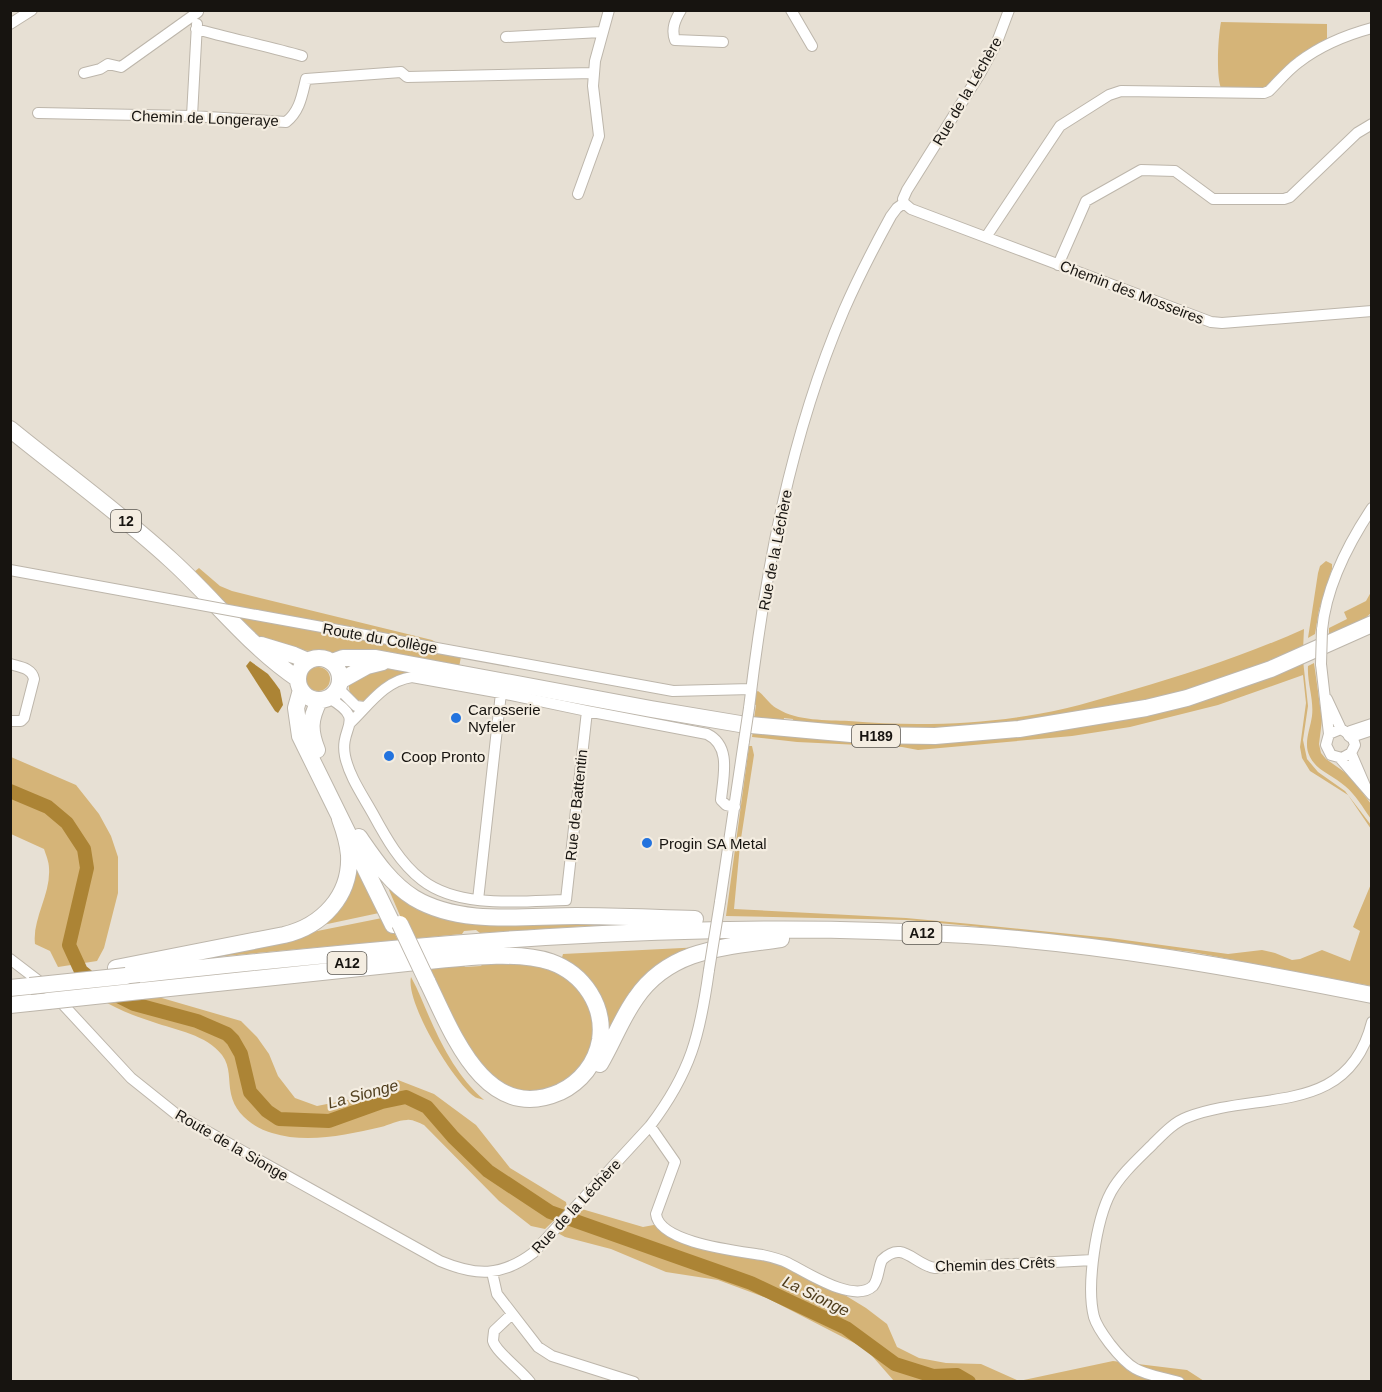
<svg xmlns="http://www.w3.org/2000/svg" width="1382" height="1392" font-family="Arial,sans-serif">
  <rect width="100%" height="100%" fill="#e7e0d4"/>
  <path fill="#d5b478" d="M1221,22L1327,24V40L1267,87L1221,88C1216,76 1218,37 1221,22Z
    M1326,561L1332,564V569L1319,610L1315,634L1308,638L1318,573L1320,566Z
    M199,568L220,586L232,591L432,640L461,657L459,667L385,651L342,653L295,650L273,644L258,636L194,572Z
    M1371,592V613L1364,619L1329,638V628L1347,619L1344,612L1366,601Z
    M1304,629L1303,650L1232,677L1146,702L979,727L884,730L792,724L793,719L784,718L783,723L754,719L756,705L753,704L756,692L758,691C765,696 770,705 778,709C797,721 827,720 849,721C907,726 968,725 1026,716C1062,711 1097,700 1132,690C1191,673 1248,654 1304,629Z
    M1303,660L1308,706L1303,740L1307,759L1318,772L1345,791L1371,825V829L1348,795L1310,771L1302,758L1300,747L1306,703L1303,675L1218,705L1130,727L1072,736L918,750L902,747L797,742L752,737L753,730L917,744H946L952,741L1028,734Z
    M1314,663L1322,720L1319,744L1321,753L1326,759L1350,776L1371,804V819C1363,808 1356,795 1345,786C1334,776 1317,771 1310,757C1303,744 1310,730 1312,716C1314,699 1307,683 1308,666Z
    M306 679a12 12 0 1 1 24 0a12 12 0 1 1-24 0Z
    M395,668L417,671L366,701C356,702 348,696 349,685L370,670Z
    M749,746H752L754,755L740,845L734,909L906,918L971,924L1110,938L1228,954L1262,950L1275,953L1292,960L1300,959L1322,950L1350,961L1360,931L1353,927L1371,884V986L1192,952L971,926L906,920L726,916Z
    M11,757L76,785L99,814L111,836L118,857V893L104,948L97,961L58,967L50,951L35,944C32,919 51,894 49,868C49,862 46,855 44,849L11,834Z
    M352,852L379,913L318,926Z
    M394,887L418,904L604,921V925L480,933L476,930L464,931L462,934L410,939L389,890Z
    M382,918L387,919L398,940L193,959V956Z
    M702,947L677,957L607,1046L604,1025L561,961L563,954Z
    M483,963L545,965L576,982L596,1023L592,1052L573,1078L546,1091L518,1092L485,1074L424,968L463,964L465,967L481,966Z
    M411,977C419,991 424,1006 431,1021C444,1050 459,1078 484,1100C482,1099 476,1098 475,1097C454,1083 405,1002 411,977Z
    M155,996L241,1021L257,1037L269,1054L278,1076L295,1098L317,1106L362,1097L398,1080L434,1094L476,1125L510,1168L566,1202L567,1208L545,1229L531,1226L499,1201L424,1125C419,1123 412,1119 407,1120C398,1120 389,1125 381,1127C346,1135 307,1144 272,1133C254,1128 235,1114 231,1094C228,1080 231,1067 222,1055C207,1035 176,1030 153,1022C137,1017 122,1011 107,1003Z
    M575,1207L643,1227L659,1224L667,1231L769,1257L825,1283L866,1308L887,1324L897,1347L919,1358L946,1363L981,1364L1019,1381L1113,1361L1187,1370L1204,1381H894L866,1349L767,1298L718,1280L666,1272L611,1249L565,1237L554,1231Z"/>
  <path fill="#ac8435" d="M250,661L268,674L275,683L280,690L283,705L278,713L275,711L246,666Z"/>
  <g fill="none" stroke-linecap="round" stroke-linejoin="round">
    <path stroke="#ac8435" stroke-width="14" d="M10,791L48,807L67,823L84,849L87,868L69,945L81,971L96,983
      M112,993L134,1004L197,1021L227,1034L233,1040L241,1054L250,1092L267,1111L279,1119L329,1121L382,1102L406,1097L427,1107L453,1137L488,1171L550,1212L751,1283L846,1328L895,1364L933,1376L957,1375L969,1382"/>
    <g stroke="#bdb6ab" stroke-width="12">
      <path id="minor" d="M681,10C675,20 671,29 675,40L723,42
        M791,10L812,46
        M10,24L32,10
        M196,29C232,39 267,46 302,56
        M506,37L601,32
        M84,73L100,69L108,64L121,67L198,12
        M38,113L192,116L286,122C300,111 302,95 306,79L401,72L407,77L594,73
        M192,116L197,24
        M578,194L599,136L593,86L595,61L609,10
        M904,203L911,209L1211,322L1222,323L1372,311
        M904,203L903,199L907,190L981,72L997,42L1009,10
        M986,237L1060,126L1109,95L1121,91L1264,93L1269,91C1279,81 1288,70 1299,62C1320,46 1346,35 1372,28
        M1058,265L1086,201L1141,170L1175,171L1213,199H1284L1290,197L1357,133L1372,124
        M10,570L174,600
        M256,615L673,691L751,689
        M1322,630C1326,587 1348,544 1372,508
        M10,664C20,667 32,668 34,679L24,718L21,721H10
        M1321,664L1329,734
        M338,688L356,706L364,707
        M329,698C368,721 339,725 345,756C349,776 363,796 373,814C386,838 400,863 422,880C459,909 522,901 566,900L587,711L501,693L412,677C384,681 369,705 350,723
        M1327,699L1341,729
        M749,708C765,573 790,436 844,310C858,278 874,247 891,216L897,208L904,203
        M587,711L707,734C732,746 723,777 721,800L726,805L735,807
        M1351,753L1342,758L1331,755L1326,745L1329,734L1341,729L1352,736L1355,745L1351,753L1366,788
        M1340,758L1372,795
        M478,900L501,693
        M720,902L744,741
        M10,959L44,985
        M57,998L131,1078L176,1114L440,1261C476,1276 501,1277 533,1253L650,1126C691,1072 700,1035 709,970
        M650,1126L675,1162L656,1214C659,1243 738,1251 762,1255C771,1257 780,1259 788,1263C806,1272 854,1304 873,1286C879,1279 878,1268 882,1260C903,1239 914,1265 935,1268L1093,1260
        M492,1272L497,1294L538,1347L552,1356L634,1382
        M512,1314L494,1331C494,1332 493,1339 493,1341C496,1352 521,1370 530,1382
        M1179,1382C1143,1372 1135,1376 1110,1344C1104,1336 1097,1327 1094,1317C1086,1286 1096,1220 1111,1192C1121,1174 1138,1159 1153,1144C1163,1134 1174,1122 1188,1117C1259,1090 1348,1118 1372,1022"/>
    </g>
    <g stroke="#bdb6ab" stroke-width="18">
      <path id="highway" d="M10,429C64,473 120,513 171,560C214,599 249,646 298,679
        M261,645L294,655L308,661
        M298 679a21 21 0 1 1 42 0a21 21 0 1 1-42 0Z
        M332,662L343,658H376L651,709L740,724L862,735L935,736L1019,729L1146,708L1187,698L1271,669L1372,624
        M340,681L367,666L383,662
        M301,690L296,708L300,736L393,925
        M1351,734L1372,727
        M317,750C309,730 310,719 319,701
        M359,837C375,860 390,883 414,898C461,926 523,916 576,916C615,916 655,918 695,919
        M116,968L284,935C322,926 351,896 349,855C348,843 344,830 340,819
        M126,976C405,945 685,917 967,935C1103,944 1238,968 1372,995
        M10,988L30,986
        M141,991C230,981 319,972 407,963C448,960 513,949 551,962C584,974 605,1006 600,1040C596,1063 581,1082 560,1092C485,1125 452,1032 427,981
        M10,1005L48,1001
        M600,1064C613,1042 621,1019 636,998C670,948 727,947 781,939"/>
    </g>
    <use href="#minor" stroke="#fff" stroke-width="10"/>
    <use href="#highway" stroke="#fff" stroke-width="16"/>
    <g stroke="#bdb6ab" stroke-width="12" stroke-linecap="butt">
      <path id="minor-bridge" d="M174,600L256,615
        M1321,664L1322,630
        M744,741L749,708
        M709,970L720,902"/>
    </g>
    <g stroke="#bdb6ab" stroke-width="18" stroke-linecap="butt">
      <path id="highway-bridge" d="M400,924L427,981
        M30,986L126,976
        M48,1001L141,991"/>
    </g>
    <use href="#minor-bridge" stroke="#fff" stroke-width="10"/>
    <use href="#highway-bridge" stroke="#fff" stroke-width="16"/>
  </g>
  <g fill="#2373de" stroke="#f4ede1" stroke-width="2">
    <circle cx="456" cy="718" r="6"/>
    <circle cx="389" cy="756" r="6"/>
    <circle cx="647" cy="843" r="6"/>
  </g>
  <g text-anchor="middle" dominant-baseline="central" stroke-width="4.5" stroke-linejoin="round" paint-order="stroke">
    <g fill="#f4ede1" stroke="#59554f" stroke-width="1.5">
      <rect x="111" y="510" width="30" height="22" rx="4.5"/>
      <rect x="852" y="725" width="48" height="22" rx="4.5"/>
      <rect x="902.5" y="922" width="39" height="22" rx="4.5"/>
      <rect x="327.5" y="952" width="39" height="22" rx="4.5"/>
    </g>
    <g font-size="14" font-weight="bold" fill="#171410">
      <text x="126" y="521">12</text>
      <text x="876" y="736">H189</text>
      <text x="922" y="933">A12</text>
      <text x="347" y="963">A12</text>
    </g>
    <g font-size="15" fill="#171410" stroke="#f4ede1">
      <text transform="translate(967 91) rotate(-60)">Rue de la Léchère</text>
      <text transform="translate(205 118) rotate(2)">Chemin de Longeraye</text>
      <text transform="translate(1132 292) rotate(21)">Chemin des Mosseires</text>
      <text transform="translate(775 550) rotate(-79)">Rue de la Léchère</text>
      <text transform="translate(380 638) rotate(10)">Route du Collège</text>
      <text transform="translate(576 805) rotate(-84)">Rue de Battentin</text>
      <text transform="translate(232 1145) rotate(30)">Route de la Sionge</text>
      <text transform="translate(576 1206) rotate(-47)">Rue de la Léchère</text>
      <text transform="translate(995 1264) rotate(-2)">Chemin des Crêts</text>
    </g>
    <g font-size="15" fill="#171410" stroke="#f4ede1" text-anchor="start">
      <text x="468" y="709">Carosserie<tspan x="468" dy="17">Nyfeler</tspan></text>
      <text x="401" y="756">Coop Pronto</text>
      <text x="659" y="843">Progin SA Metal</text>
    </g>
    <g font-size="16" font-style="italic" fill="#4f3d1c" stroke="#f4ede1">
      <text transform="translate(363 1094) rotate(-15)">La Sionge</text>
      <text transform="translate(816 1296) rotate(26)">La Sionge</text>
    </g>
  </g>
  <rect width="1382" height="1392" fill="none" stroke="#171410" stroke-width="24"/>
</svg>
